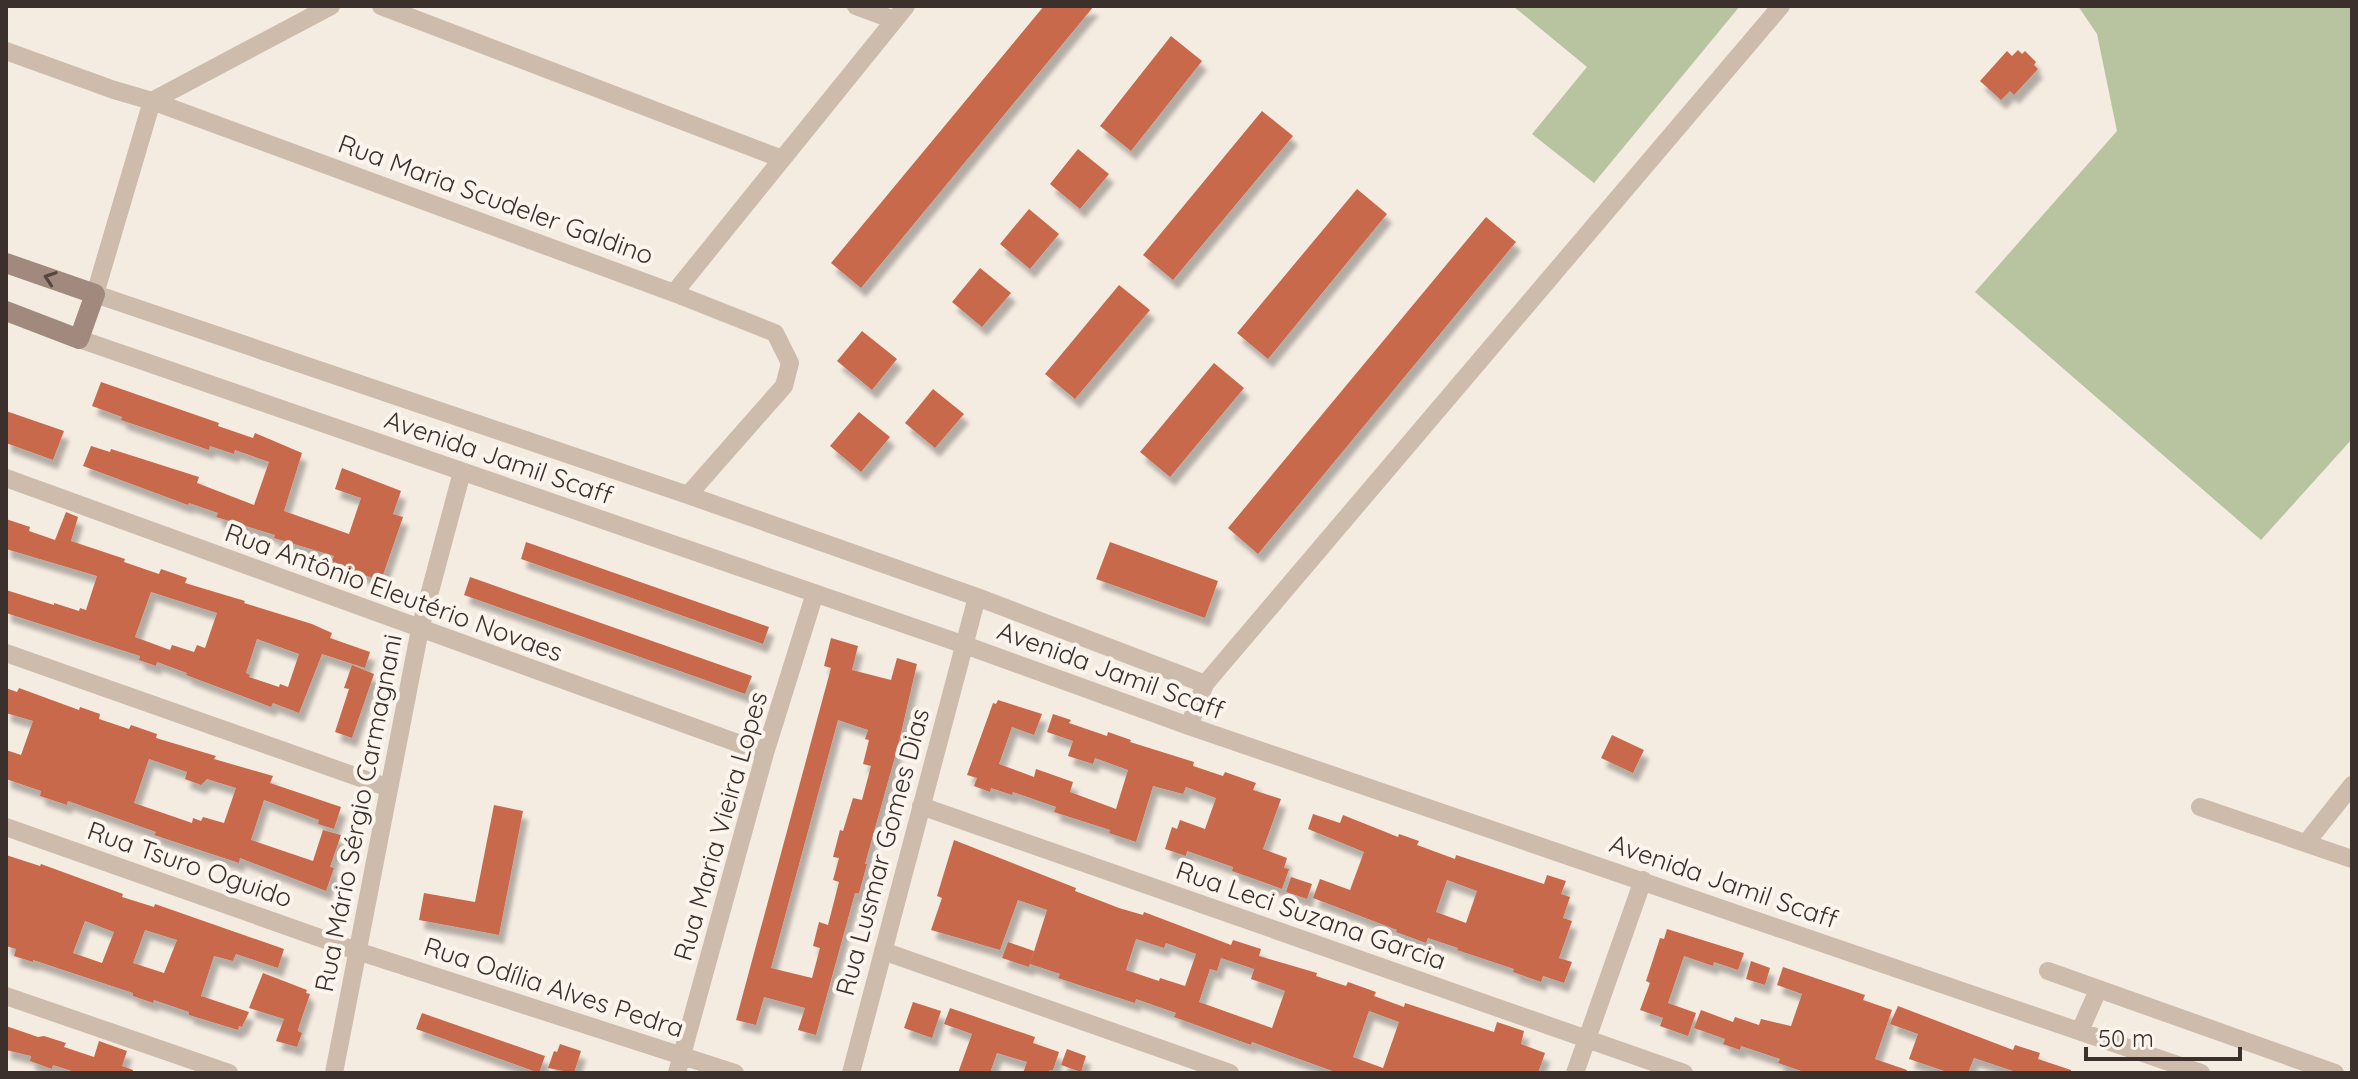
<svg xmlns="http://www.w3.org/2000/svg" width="2358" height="1079" font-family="Quicksand,sans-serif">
  <defs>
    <filter id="shadow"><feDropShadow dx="5" dy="9" stdDeviation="2" flood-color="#0004"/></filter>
  </defs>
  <rect width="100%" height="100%" fill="#f4ebe1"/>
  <path fill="#b8c4a0" d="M1513,6H1740L1594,183L1532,134L1587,67Z
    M2078,6H2352V439L2261,540L1975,292L2117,131L2097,34Z"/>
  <path fill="#c8694b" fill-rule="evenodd" filter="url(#shadow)" d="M1044,6H1094L861,288L831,263Z
    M1171,36L1202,61L1131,151L1100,126Z
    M2018,50L2022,54L2025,51L2036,62L2034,65L2038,69L2014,95L2010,91L2001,100L1980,81L2007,51L2012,56Z
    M1262,111L1293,136L1173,280L1143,255Z
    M1078,149L1109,174L1080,209L1050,184Z
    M1357,189L1387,214L1268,359L1237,333Z
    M1029,209L1059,234L1030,269L1000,244Z
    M1486,217L1516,242L1258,554L1228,528Z
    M980,268L1011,293L982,327L952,302Z
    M1119,285L1150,310L1075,399L1045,374Z
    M862,331L897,359L872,390L837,361Z
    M1214,363L1244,388L1170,477L1140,452Z
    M101,382L219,423L218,426L253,438L255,433L302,453L284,511L349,534L361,498L335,489L342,468L401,491L393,514L403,517L381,581L331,563L334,556L274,538L275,535L216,517L218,513L189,503L188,505L83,466L91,446L110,452L111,449L199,477L197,483L254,505L269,462L235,450L234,454L210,446L209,450L121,420L122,417L92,406Z
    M933,389L964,414L935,448L905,423Z
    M6,411L64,431L53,460L6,443Z
    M859,412L890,437L861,472L830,446Z
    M66,512L78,517L71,541L125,559L124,562L159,574L161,569L187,578L185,583L245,601L244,603L312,624L332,633L330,638L370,652L365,668L322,654L299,713L273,703L271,707L186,675L187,673L157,662L156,666L139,660L140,656L6,613V590L54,605V603L79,611L80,608L86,610L97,576L6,549V519L30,527L29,531L55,540ZM151,592L217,613L205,648L197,645L194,652L172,645L170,650L135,637ZM257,639L299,654L288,687L280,684L279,687L249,677L250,675L246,673Z
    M526,542L769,627L763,644L521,559Z
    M1110,542L1218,581L1205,618L1096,579Z
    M470,577L752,676L745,694L464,595Z
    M831,638L858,646L852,670L891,680L897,658L917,664L898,746L865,864H867L859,893H855L816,1035L798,1030L805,1008L764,997L756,1025L736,1020L831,668L824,666ZM838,720L868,730L865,739L869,740L863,764L871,766L862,800L853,798L843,831L840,830L833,857L839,858L833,880L839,882L828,925L819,922L813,946L820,948L812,978L771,968Z
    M352,665L374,674L352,738L335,732L349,689L344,688Z
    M6,688L17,692L19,688L79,710L80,707L100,714L99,719L129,729L131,725L157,734L156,738L216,756L214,759L273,776L270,783L341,807L334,829L318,824L319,820L264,800L251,840L313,861L323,830L341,835L330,867L334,868L326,891L240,858L239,863L154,835L156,832L99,812L68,801L67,805L40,796L41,791L6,779V750L21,755L33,721L6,713ZM149,759L187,772L185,779L201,785L207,779L236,788L224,823L203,817L201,821L193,818L192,823L134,803Z
    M998,700L1042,714L1034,735L1012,727L999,764L1034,777L1036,769L1073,782L1070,792L1116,809L1128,770L1095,758L1093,764L1068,756L1073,741L1047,732L1053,714L1071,720L1069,723L1107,736L1108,732L1131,740L1130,742L1194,762L1193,766L1223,776L1225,772L1256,783L1253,790L1281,799L1263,849L1287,858L1284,868L1289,869L1282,889L1232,871L1233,867L1187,851L1186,856L1165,849L1172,827L1177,829L1180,820L1205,829L1216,798L1186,787L1183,794L1153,786L1136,842L1109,833L1110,830L1054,812L1056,807L1013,792L1012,795L991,788L990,792L974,786L977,778L967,775L993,703L996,704Z
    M1612,735L1644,750L1633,773L1601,758Z
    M494,805L523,811L499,935L419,920L424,893L475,902Z
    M1313,814L1340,823L1343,815L1398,837L1399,834L1419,841L1417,845L1455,859L1456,855L1544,884L1547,875L1566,881L1561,894L1570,897L1563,918L1572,921L1559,958L1572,962L1564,983L1543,976L1541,982L1513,972L1514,969L1457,950L1458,948L1428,938L1426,943L1396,932L1397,930L1313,898L1320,879L1350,890L1364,852L1308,829ZM1447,880L1477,891L1466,923L1436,912Z
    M954,840L1076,888L1075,891L1119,908L1143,915L1144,912L1231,945L1233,940L1261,949L1259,956L1317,973L1316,976L1346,986L1348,982L1376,992L1374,996L1404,1007L1405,1003L1494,1032L1497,1022L1524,1031L1521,1044L1545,1053L1538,1073H1338L1252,1042L1251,1045L1174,1017L1176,1013L1136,999L1135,1003L1085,987L1058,978L1060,974L1030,964L1047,910L1018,900L1000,950L931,930L942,898L937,896ZM1136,939L1164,948L1166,943L1196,954L1185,986L1160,978L1159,981L1126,970ZM1221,958L1254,969L1257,960L1251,979L1285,991L1272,1028L1199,1002L1210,969L1217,971ZM1369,1011L1399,1022L1383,1068L1353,1057Z
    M6,855L40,866L41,864L123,894L122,897L154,907L155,904L284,949L278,968L236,954L233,961L214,956L201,996L249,1012L242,1027L239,1026L238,1030L189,1015V1012L154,1000L153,1003L133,996V993L33,960V962L14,956L16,949L6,946ZM85,921L114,932L102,963L73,953ZM145,930L177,940L164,973L133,963Z
    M1291,877L1312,884L1307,899L1286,892Z
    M1667,929L1744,953L1738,970L1714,962L1713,966L1684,956L1668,1003L1696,1013L1688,1036L1660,1026L1663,1018L1640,1010L1650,983L1646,981L1660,938L1664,939Z
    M1008,942L1034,951L1029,967L1002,958Z
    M1751,961L1770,968L1765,985L1746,979Z
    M1783,967L1865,995L1863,1000L1892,1010L1875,1059L1907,1070L1906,1073H1807L1778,1063L1780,1059L1741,1046L1740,1050L1723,1044L1725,1039L1694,1028L1701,1010L1733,1022L1735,1017L1759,1025L1761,1019L1791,1026L1802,994L1777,985Z
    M263,973L307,990L306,993L310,994L299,1026L298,1031L302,1033L297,1047L276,1041L284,1019L249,1008Z
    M913,1002L941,1011L932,1038L904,1028Z
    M1898,1006L2013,1050L2015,1045L2040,1053L2038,1059L2071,1070V1073H2019L1974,1058L1968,1073H1950L1909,1059L1918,1034L1890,1024Z
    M950,1008L1035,1037L1033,1043L1059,1052L1053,1070H1049L1048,1073H1023L1027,1062L997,1053L990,1073H958L972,1034L944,1024Z
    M422,1013L545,1056L539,1073L416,1029Z
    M6,1026L38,1037L44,1036L66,1043L64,1047L94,1057L99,1041L127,1051L122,1066L133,1070V1073H78L53,1065L52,1069L30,1061L31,1056L6,1050Z
    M560,1044L581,1051L574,1073L548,1068L554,1051L557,1052Z
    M1067,1049L1086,1056L1081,1072L1061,1065Z"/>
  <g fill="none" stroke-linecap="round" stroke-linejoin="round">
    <path stroke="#cdbbac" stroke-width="18" d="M331,6L152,101L95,294L688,495L977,597L1205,684
      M381,6L782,159
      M856,6L894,20
      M6,51L114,90L152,101L674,293L775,333L790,363L784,386L688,495
      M674,293L906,6
      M79,339L962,644L1189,726L2201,1073
      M6,478L765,753
      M6,653L389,788
      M1189,726L1205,684L1781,6
      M921,806L1684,1073
      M2200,807L2352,859
      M6,827L357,951L735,1073
      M2306,843L2352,785
      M883,951L1230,1073
      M2048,971L2335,1073
      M6,996L229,1073
      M2080,1031L2098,990
      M334,1073L420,629L462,472
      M677,1073L765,753L815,593
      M851,1073L977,597
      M1575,1073L1643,880"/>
    <path stroke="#a18a7d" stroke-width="20" d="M6,263L95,294L79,339L6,311"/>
  </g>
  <defs><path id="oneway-chevron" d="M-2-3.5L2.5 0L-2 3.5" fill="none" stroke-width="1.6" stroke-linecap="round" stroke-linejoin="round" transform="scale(2)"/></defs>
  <use stroke="#544640" href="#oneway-chevron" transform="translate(50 278) rotate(-161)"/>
  <g text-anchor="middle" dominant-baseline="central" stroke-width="8" stroke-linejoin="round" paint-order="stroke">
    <g font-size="26" fill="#3b302b" stroke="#fbf5ee">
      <text transform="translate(496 199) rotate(20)">Rua Maria Scudeler Galdino</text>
      <text transform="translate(499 457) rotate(19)">Avenida Jamil Scaff</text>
      <text transform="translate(394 592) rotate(20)">Rua Antônio Eleutério Novaes</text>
      <text transform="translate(1111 670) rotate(20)">Avenida Jamil Scaff</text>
      <text transform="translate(358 813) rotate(-79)">Rua Mário Sérgio Carmagnani</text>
      <text transform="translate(720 826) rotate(-74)">Rua Maria Vieira Lopes</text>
      <text transform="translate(882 852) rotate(-75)">Rua Lusmar Gomes Dias</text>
      <text transform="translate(190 864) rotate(19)">Rua Tsuro Oguido</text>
      <text transform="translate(1724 881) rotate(19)">Avenida Jamil Scaff</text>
      <text transform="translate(1311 915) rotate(19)">Rua Leci Suzana Garcia</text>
      <text transform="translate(554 987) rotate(18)">Rua Odília Alves Pedra</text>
    </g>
  </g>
  <rect width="2358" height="1079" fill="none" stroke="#3b302b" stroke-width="16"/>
  <path d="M2086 1047v12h154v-12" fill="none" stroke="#3b302b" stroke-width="4"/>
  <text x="2098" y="1047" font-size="24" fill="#3b302b" stroke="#fbf5ee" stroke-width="6" paint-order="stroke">50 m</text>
</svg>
